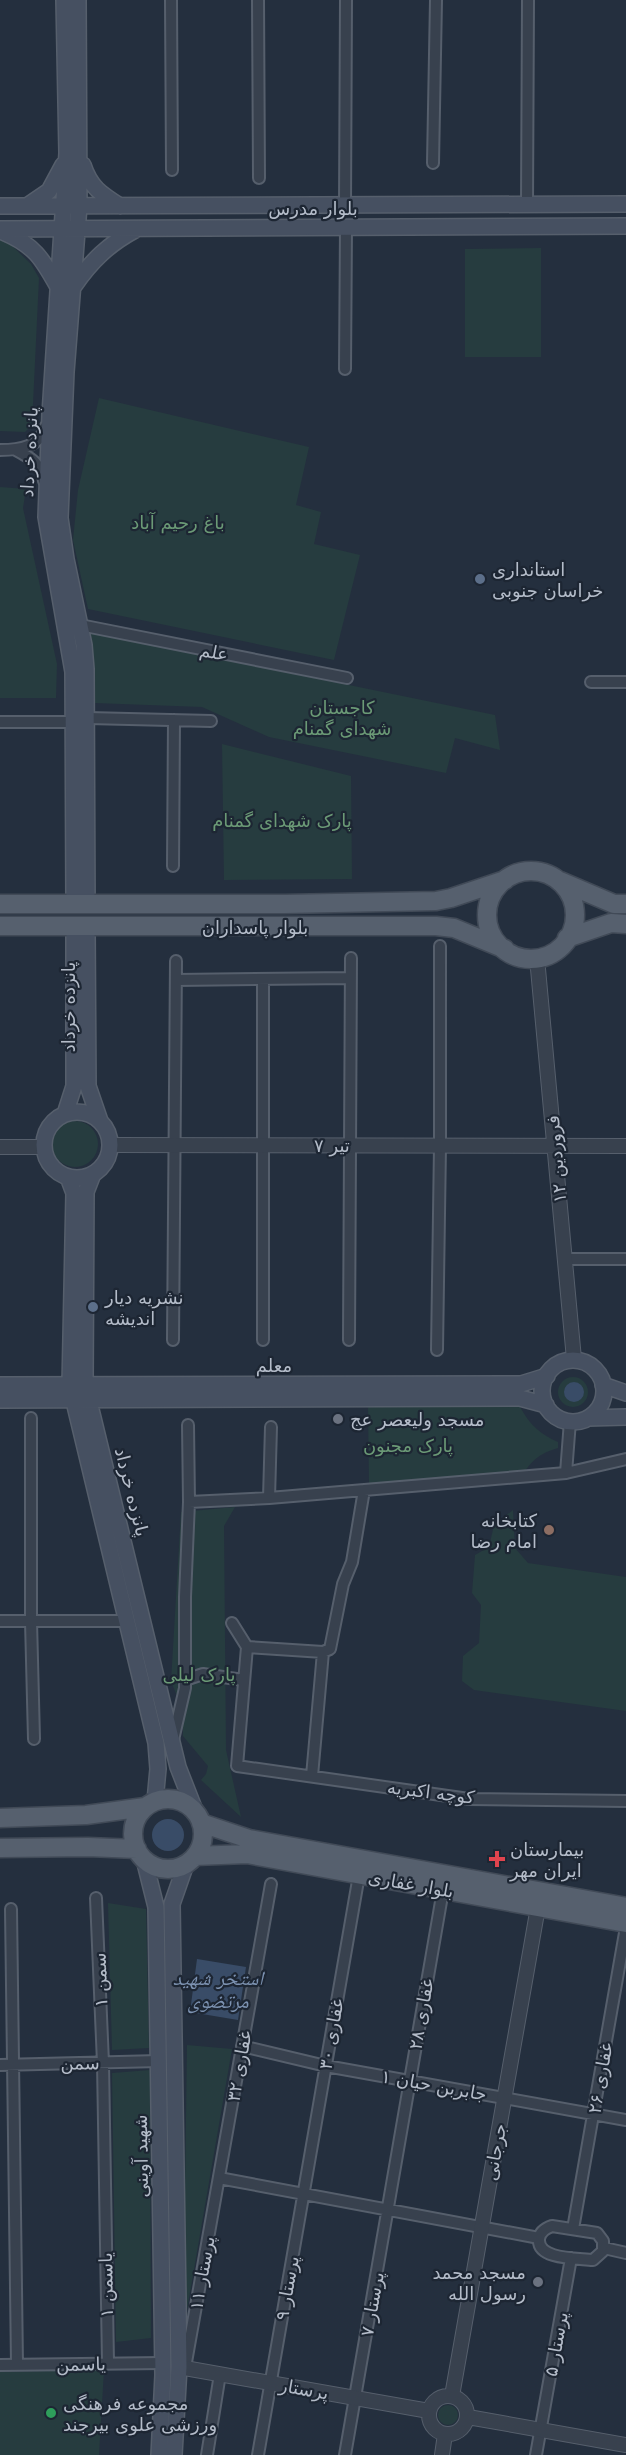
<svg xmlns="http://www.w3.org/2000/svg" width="626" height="2455" font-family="'DejaVu Sans','Noto Naskh Arabic',sans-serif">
  <rect width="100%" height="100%" fill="#242f3e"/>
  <path fill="#263c3f" d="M0,240H6L31,264L39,278L32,425L25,432L0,431Z
    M541,248V357H465V249Z
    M99,398L309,447L296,505L321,512L314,544L360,555L334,660L88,609L73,540L78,490Z
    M0,487L26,489L23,508L57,664L56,698H0Z
    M90,632L495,715L500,750L455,738L446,773L269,737L202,707L94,703L93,649Z
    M222,744L351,776L352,879L224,880Z
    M52 1144a23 23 0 1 1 46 0a23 23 0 1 1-46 0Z
    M558 1392a15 15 0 1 1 30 0a15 15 0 1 1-30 0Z
    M368,1407H520C530,1425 540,1434 558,1442V1448C541,1453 533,1459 523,1474L369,1485Z
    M235,1507L224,1526L226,1750L241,1817L201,1780L206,1774L208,1766L183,1736V1709L171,1682L181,1512Z
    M513,1510L515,1548L528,1563L626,1577V1711L474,1690L462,1681L463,1656L479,1643L481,1605L472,1593L475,1555L489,1547L494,1525Z
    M108,1903L146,1909L149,2048L112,2050Z
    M187,2045L232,2049L183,2333Z
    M150,2070L151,2338L116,2342L112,2073Z
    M104,2370L99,2455H0V2372Z
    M438 2415a10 10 0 1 1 20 0a10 10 0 1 1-20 0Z"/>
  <path fill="#394c67" d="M564 1392a10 10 0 1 1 20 0a10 10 0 1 1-20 0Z
    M152 1835a16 16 0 1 1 32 0a16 16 0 1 1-32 0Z
    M197,1959L246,1967L238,2020L190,2012Z"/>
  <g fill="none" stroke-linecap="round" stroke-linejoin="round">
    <g stroke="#565f6c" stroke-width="14">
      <path id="minor" d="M171,0L172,170
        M258,0L259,178
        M433,163L436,0
        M527,204L528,0
        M345,205L346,0
        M345,369L346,227
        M0,450C20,450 40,447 46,426
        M16,450C31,458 41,464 44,481
        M80,625L347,678
        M591,682H626
        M88,718L211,721
        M0,722H75
        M173,866L174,720
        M263,979V1340
        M176,980L350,978
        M565,1259H626
        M173,1340L176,961
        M349,1340L351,958
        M437,1350L440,1146V946
        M31,1418V1621L34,1739
        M188,1425L189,1502
        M566,1473L626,1459
        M269,1498L271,1427
        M0,1621H128
        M232,1623L247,1647L237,1766L469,1799L626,1801
        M247,1647L323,1652L330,1649L343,1584L352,1562L364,1490
        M185,1680L203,1674L243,1680
        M173,1740L185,1688V1597L189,1502L269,1498L566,1473L570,1421
        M312,1776L323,1652
        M96,1898L103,2063L108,2363
        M11,1909L17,2364
        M242,2046L326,2066L626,2120
        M0,2065L159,2061
        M219,2178L539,2238
        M552,2226L597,2233L603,2241V2251L593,2260C578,2258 537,2260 539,2239C540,2231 546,2228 552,2226Z
        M573,2229L626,1927
        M604,2248L626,2253
        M0,2365L162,2363
        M185,2368L271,1884
        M207,2455L220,2374
        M258,2455L359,1875
        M345,2455L443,1890
        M536,2455L571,2258"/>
    </g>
    <g stroke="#565f6c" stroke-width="16">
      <path id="tertiary" d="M537,958L574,1359
        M110,1145L626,1146
        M0,1147H44
        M179,2367L429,2411
        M429 2415a19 19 0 1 1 38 0a19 19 0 1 1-38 0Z
        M452,2396L538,1907
        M468,2417L626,2445
        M442,2455L445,2434"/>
    </g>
    <g stroke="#565f6c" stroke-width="18">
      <path id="secondary" d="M64,0L67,153L50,414L46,517L73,672L74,904
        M78,0L79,206L66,372L60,518L66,559L84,645L86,669L87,904
        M83,165C90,187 101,194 120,206
        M0,206L626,204
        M27,206L49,191L63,165
        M0,229L626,226
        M3,232C34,245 42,258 58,287
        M74,286C91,261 109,244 135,230
        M87,927L88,1086L100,1121
        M44 1145a33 33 0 1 1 66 0a33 33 0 1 1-66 0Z
        M65,1114L74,1086V928
        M93,1174L86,1192L85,1385L178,1767L196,1813
        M68,1177L74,1193L70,1385L156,1743L158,1769L155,1801
        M542 1391a31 31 0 1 1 62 0a31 31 0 1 1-62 0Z
        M0,1385L521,1384L547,1376
        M603,1385L626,1393
        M0,1400L520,1398L546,1405
        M588,1418L626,1417
        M144,1859L156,1907L163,2375L159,2455
        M174,2455L179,2367L172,1904L186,1864"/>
    </g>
    <g stroke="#414a57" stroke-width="21">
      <path id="primary" d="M487 915a44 44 0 1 1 88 0a44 44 0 1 1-88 0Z
        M560,881L614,904H626
        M0,904H285L436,901L451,898L505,880
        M0,926H436L454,928L505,949
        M567,938L611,923L626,924
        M133 1834a35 35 0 1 1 70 0a35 35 0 1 1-70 0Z
        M0,1818L86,1815L145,1807
        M201,1823L249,1839L626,1907
        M0,1848L88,1847L137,1849
        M195,1856L247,1854L626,1923"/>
    </g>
    <use href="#minor" stroke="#38414e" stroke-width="10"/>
    <use href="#tertiary" stroke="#38414e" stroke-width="14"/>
    <use href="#secondary" stroke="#465061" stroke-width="15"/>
    <use href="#primary" stroke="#56606e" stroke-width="18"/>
  </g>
  <g fill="#5c6f8a" stroke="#1d2633" stroke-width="2">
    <circle cx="480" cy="579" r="6"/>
    <circle cx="93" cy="1307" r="6"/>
  </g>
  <g fill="#6b7280" stroke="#1d2633" stroke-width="2">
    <circle cx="338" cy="1419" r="6"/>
    <circle cx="538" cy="2282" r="6"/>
  </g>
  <circle fill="#8d6e63" stroke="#1d2633" stroke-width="2" cx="549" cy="1530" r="6"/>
  <path fill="#e0444e" stroke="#1d2633" stroke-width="2" d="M494 1850h6v6h6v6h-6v6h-6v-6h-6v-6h6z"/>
  <circle fill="#2e9e5b" stroke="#1d2633" stroke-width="2" cx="51" cy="2413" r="6"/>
  <g text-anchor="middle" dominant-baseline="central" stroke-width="4.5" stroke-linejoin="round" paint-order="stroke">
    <g font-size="18" fill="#b4bcc9" stroke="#1d2633">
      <text x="313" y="208">بلوار مدرس</text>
      <text transform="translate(29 452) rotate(-87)">پانزده خرداد</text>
      <text transform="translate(214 652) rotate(11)">علم</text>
      <text x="255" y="927">بلوار پاسداران</text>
      <text transform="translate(68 1007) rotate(-90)">پانزده خرداد</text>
      <text x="332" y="1145">۷ تیر</text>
      <text transform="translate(556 1159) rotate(-95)">۱۲ فروردین</text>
      <text x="274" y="1365">معلم</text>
      <text transform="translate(132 1492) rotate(76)">پانزده خرداد</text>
      <text transform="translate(431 1792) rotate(7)">کوچه اکبریه</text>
      <text transform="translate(411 1884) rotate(10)">بلوار غفاری</text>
      <text transform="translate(100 1980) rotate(-92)">سمن ۱</text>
      <text transform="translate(421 2014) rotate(-80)">غفاری ۲۸</text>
      <text transform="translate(331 2034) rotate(-80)">غفاری ۳۰</text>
      <text transform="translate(80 2063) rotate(-1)">سمن</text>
      <text transform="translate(239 2066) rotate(-80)">غفاری ۳۲</text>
      <text transform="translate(600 2078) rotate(-80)">غفاری ۲۶</text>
      <text transform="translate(434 2085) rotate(10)">جابربن حیان ۱</text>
      <text transform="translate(495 2152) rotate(-80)">جرجانی</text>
      <text transform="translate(141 2156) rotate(-91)">شهید آوینی</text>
      <text transform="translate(202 2273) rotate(-80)">پرستار ۱۱</text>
      <text transform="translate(106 2285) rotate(-91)">یاسمن ۱</text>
      <text transform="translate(287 2288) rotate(-80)">پرستار ۹</text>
      <text transform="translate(372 2304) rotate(-80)">پرستار ۷</text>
      <text transform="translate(556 2344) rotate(-80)">پرستار ۵</text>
      <text transform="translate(81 2364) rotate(-1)">یاسمن</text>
      <text transform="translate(304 2389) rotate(10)">پرستار</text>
    </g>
    <g font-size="18" fill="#6b9a76" stroke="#1d2633">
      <text x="178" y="522">باغ رحیم آباد</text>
      <text x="342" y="707">کاجستان<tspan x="342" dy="21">شهدای گمنام</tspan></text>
      <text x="282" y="820">پارک شهدای گمنام</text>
      <text x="408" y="1445">پارک مجنون</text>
      <text x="199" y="1674">پارک لیلی</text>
    </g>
    <g font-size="18" fill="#b4bcc9" stroke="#1d2633" text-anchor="start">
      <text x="492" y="569">استانداری<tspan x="492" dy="21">خراسان جنوبی</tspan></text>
      <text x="105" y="1297">نشریه دیار<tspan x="105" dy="21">اندیشه</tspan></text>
      <text x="350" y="1419">مسجد ولیعصر عج</text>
      <text x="537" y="1520" text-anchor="end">کتابخانه<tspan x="537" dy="21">امام رضا</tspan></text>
      <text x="510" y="1849">بیمارستان<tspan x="510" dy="21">ایران مهر</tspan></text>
      <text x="526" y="2272" text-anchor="end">مسجد محمد<tspan x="526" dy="21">رسول الله</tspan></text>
      <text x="63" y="2403">مجموعه فرهنگی<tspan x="63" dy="21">ورزشی علوی بیرجند</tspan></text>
    </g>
    <g font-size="20" font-style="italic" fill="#7c92b1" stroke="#1d2633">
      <text x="218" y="1978">استخر شهید<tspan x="218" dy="23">مرتضوی</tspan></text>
    </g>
  </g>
</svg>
